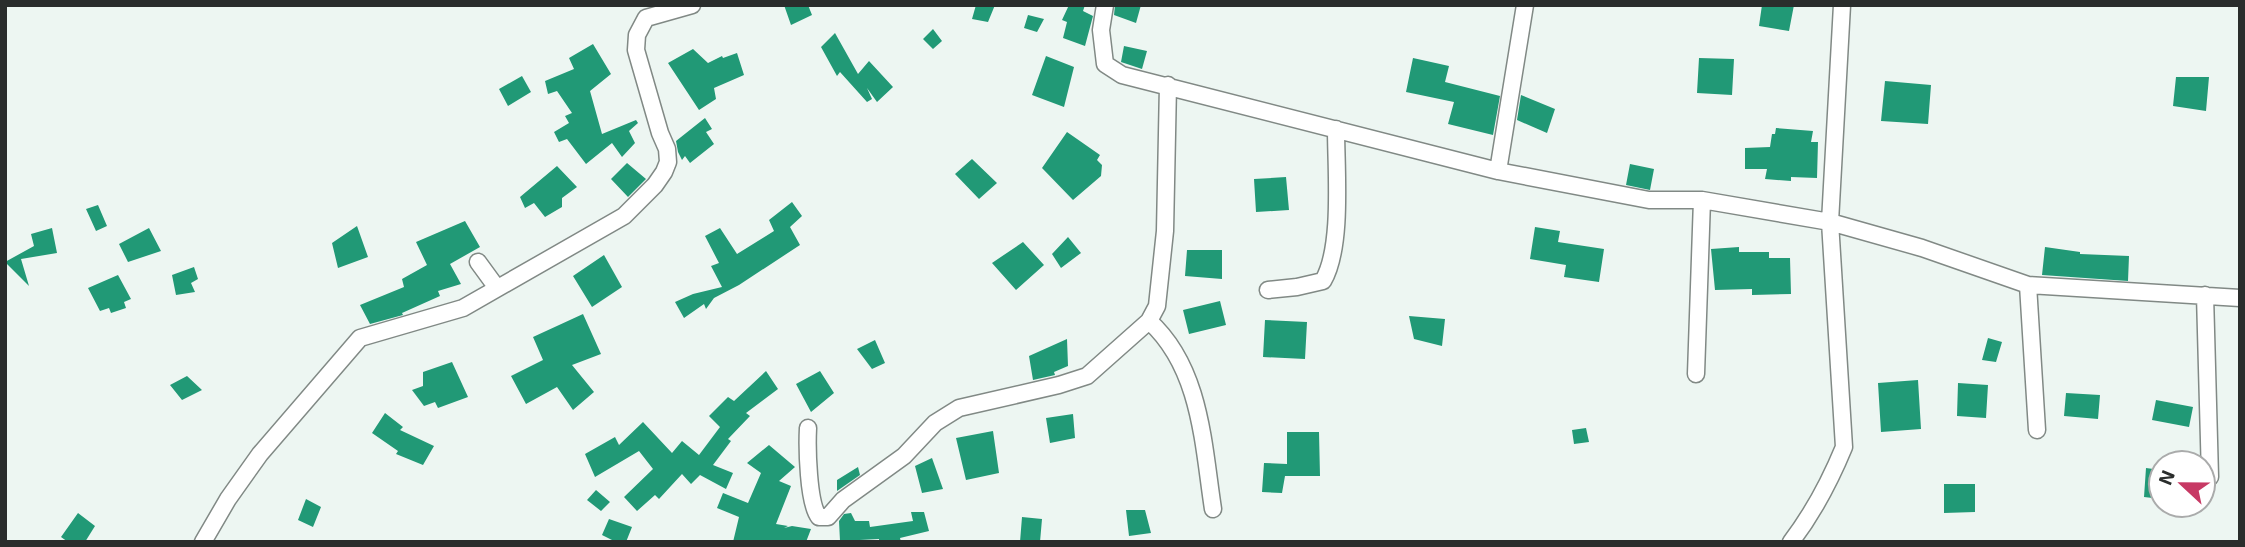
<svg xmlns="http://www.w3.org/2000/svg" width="2245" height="547" font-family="'Exo 2',sans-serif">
  <rect width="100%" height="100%" fill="#edf6f2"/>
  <path fill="#219976" d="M784,5H808L812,15L791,25Z
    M976,5H995L988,22L972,19Z
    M1069,5H1085L1083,11L1093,16L1085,46L1063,38L1067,22L1062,20Z
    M1115,5H1141L1136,23L1114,15Z
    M1762,5H1794L1789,31L1759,26Z
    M1028,15L1044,19L1037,32L1024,28Z
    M933,29L942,41L933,49L923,39Z
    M835,33L858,74L869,61L893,87L877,102L867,88L872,99L867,102L840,72L837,76L821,47Z
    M593,44L611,74L590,91L602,134L636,120L638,123L629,131L635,143L622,157L612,143L586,164L567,139L559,142L554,132L569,123L565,116L572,113L557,91L548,94L545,81L574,69L569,58Z
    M1124,46L1147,51L1142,69L1121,62Z
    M693,49L708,63L722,56L723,58L737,53L744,75L714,88L716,99L699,110L668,63Z
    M1046,56L1074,67L1064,107L1032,95Z
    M1413,58L1449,66L1445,82L1500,96L1493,135L1448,124L1454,102L1406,92Z
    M1699,58L1734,59L1732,95L1697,93Z
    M522,76L531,92L508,106L499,89Z
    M2176,77H2209L2206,111L2173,106Z
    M1885,81L1931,85L1928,124L1881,121Z
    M1521,95L1555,109L1547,133L1517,120Z
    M705,118L712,129L706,132L714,144L690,163L685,156L682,160L678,152L676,141Z
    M1776,128L1813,131L1811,142H1818L1817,178L1791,177V181L1765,179L1767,169H1745V148L1770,147L1772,134H1775Z
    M1067,132L1100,155L1097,160L1102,165L1101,176L1073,200L1042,168Z
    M972,159L997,183L979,199L955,174Z
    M627,163L646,179L628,197L611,179Z
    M1630,164L1654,169L1650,190L1626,185Z
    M557,166L577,187L562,198V207L545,217L534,203L525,208L520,197Z
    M1286,177L1289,210L1256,212L1254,179Z
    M792,202L802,216L790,227L800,245L739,285L714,298L706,309L704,304L684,318L675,302L693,294L722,287L711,266L719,263L705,236L720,228L737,254L774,231L769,220Z
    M98,205L107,226L96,231L86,209Z
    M465,221L480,247L450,264L461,284L438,291L440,296L402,313L403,315L370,324L360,305L404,287L402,279L427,265L416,242Z
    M357,226L368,257L338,268L332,243Z
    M1535,227L1560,231L1558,242L1604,249L1599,282L1564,277L1566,265L1530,259Z
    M52,228L57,253L21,259L29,286L5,262L34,246L31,234Z
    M149,228L161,251L128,262L119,244Z
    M1068,237L1081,253L1061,268L1052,254Z
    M1023,242L1044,265L1016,290L992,263Z
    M1739,247V252H1769V258H1790L1791,294L1752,295V289L1715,290L1711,249Z
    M2045,247L2080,252V254L2129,256L2128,281L2042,275Z
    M1187,250H1222V279L1185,276Z
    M604,255L622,287L592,307L573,276Z
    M194,267L198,279L191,283L195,292L176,295L172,275Z
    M118,275L131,299L124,302L126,308L111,313L109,308L100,311L88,288Z
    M1220,301L1226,325L1189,334L1183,310Z
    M583,314L601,354L572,365L594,392L573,410L557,387L526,404L511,376L543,360L533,337Z
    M1409,316L1445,319L1442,346L1414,339Z
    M1265,320L1307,322L1305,359L1263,357Z
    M1988,338L2002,342L1996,362L1982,360Z
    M1067,339L1068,366L1054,372L1055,375L1033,380L1029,356Z
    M875,340L885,363L872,369L857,349Z
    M452,362L468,397L438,408L435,402L424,406L412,390L423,386V372Z
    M766,371L778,389L746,413L750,416L728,439L731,441L713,465L733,473L726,489L700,475L691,484L682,474L659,499L655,495L637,511L624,497L653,469L639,451L595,477L585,454L615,437L619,445L643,422L672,453L682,441L699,455L720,427L709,416L728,397L734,401Z
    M820,371L834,393L811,412L796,384Z
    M187,376L202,390L182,400L170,385Z
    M1918,380L1921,429L1881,432L1878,383Z
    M1958,383L1988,385L1986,418L1957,416Z
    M2066,393L2100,395L2098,419L2064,416Z
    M2156,400L2193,407L2189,427L2152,420Z
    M385,413L403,427L400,430L434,446L423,465L396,454L398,451L372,433Z
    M1073,414L1075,438L1050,443L1046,418Z
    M1586,428L1589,442L1574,444L1572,430Z
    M993,431L999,473L966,480L956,438Z
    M1287,432H1319L1320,476H1285L1282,493L1262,492L1264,463L1287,464Z
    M769,445L795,467L779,481L791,486L776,524L788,526L784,528L792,526L811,529L806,542H733L739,517L717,508L723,493L748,503L761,473L747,463Z
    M932,458L943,489L922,493L915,466Z
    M858,467L860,475L837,491V480Z
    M2146,468L2161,470V499L2144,497Z
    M1944,484H1975V512L1944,513Z
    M596,490L610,502L601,511L587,500Z
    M306,499L321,507L313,527L298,520Z
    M1126,510H1145L1151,533L1129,536Z
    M911,512H924L929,531L900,538L901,542H879V539L840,541L839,521L844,514L851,513L855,521H869L870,527L913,521Z
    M78,513L95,526L85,542H68L61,537Z
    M1022,517L1042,519L1040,542H1020Z
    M609,519L632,527L626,542H616L602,535Z"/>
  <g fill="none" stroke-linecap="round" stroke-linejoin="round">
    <g stroke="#818985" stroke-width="19">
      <path id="minor" d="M1105,5L1101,30L1105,64L1122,75L1498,171L1649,200H1702L1830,222L1922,248L2028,285L2240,298
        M1498,171L1525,5
        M478,262L497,288
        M2028,285L2037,430
        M1268,290L1297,287L1323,281C1343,247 1336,170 1336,129
        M2205,295L2210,477
        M1149,321C1201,368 1203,444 1213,509
        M1696,374L1702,200
        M808,428C807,447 808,504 819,517H828L843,500L904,456L935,423L959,408L1059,385L1087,376L1149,321L1157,306L1165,231L1168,85
        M203,542L228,499L260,454L360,338L463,308L624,216L655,185L664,172L668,162L667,149L660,133L636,50L637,35L646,18L692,5
        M1791,542C1813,513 1830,481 1844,447L1830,222L1842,5"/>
    </g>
    <use href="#minor" stroke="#fff" stroke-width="16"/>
  </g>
  <rect width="2245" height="547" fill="none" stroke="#2a2d2c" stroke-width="14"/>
  <g transform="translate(2182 484) rotate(292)"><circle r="33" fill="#ffffff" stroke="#aaabab" stroke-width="2"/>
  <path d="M0-5L12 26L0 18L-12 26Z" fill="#c73964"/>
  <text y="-10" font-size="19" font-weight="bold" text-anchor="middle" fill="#2a2d2c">N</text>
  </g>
</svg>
